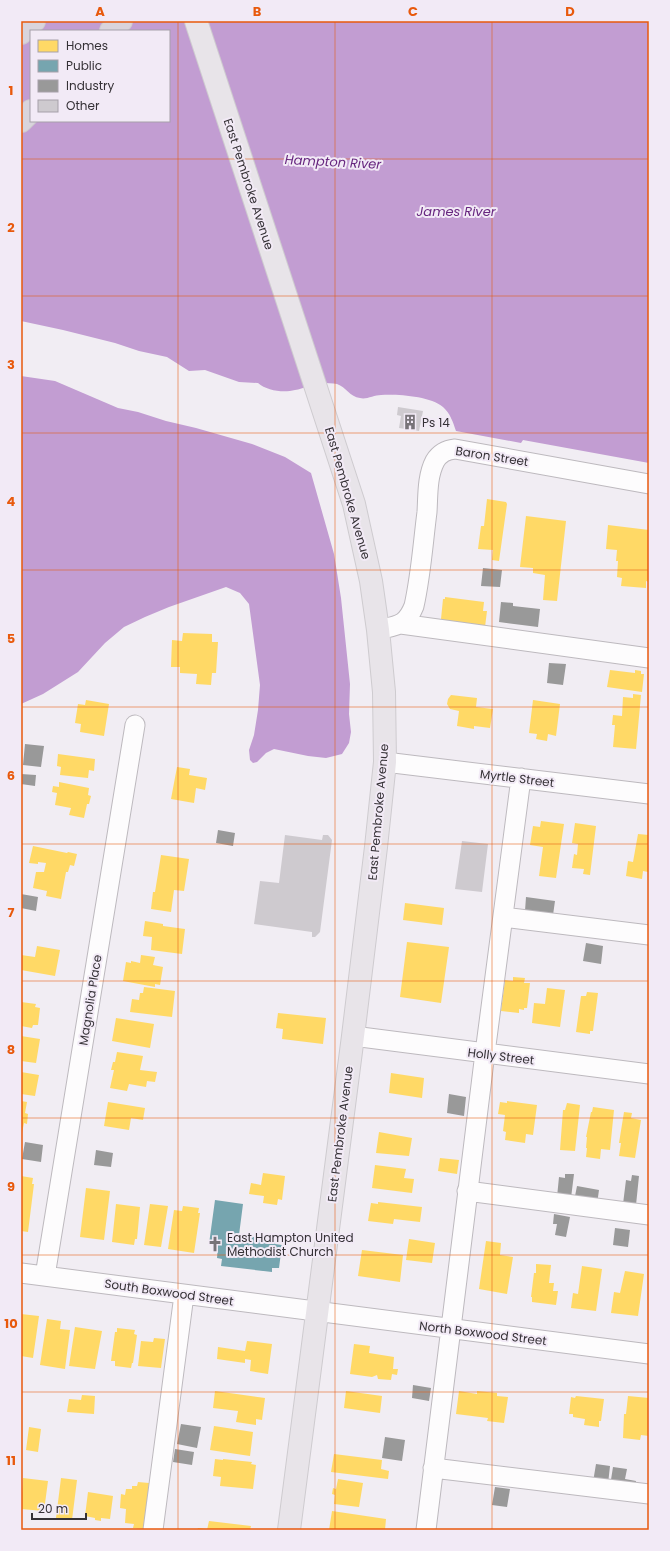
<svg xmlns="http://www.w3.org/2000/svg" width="670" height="1551" font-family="Poppins,sans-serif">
  <rect width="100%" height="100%" fill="#f1edf3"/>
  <path fill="#c29dd2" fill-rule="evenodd" d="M21,21H649V463L523,440L521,443L456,431C453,422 450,413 443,407C430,396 397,394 381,395C374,395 366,400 360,398C350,397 346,387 337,384C333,383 326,383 322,383C313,382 304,389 295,390C284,393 267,391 258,383L239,382L205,370L189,371L167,357L139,351L115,343L63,330L21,321ZM31,31H169V121H31Z
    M21,376L55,381L118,408L138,412L166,421L196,428L252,444L285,457L311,473L334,554L341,598L350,684L349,714L351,732L349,743L342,754L326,758L308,756L274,749L266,753L257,762L253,763L250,760L249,750L254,735L258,710L260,685L249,604L240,593L226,587L169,607L145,617L124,627L105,643L78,672L43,694L21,704Z"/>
  <path fill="#ffd966" d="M487,499L506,502L507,504L499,561L492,560L493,550L478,549L481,526H484Z
    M526,516L566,521L557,601L543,600L545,575L533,573V568L520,567Z
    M608,525L649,530V582L646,581V588L621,586L622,578L617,577L618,561H616L617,550L606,549Z
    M445,597L484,602L483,611H487L485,627L442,621V619H441L443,599H445Z
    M183,633L212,634V642H218L216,673H212L211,685L196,684L197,674L180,673V667H171L172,640L182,641Z
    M610,670L635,673V670L641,671V674H644L642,692L607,687Z
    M633,694L641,695L636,749L613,747L615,725H612L613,715L622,716L623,697L633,698Z
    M451,695L477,698L476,707L493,709L490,728L474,726V729L457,726L459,711L450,709L447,704L448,699Z
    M86,700L109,704L104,736L80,732L81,724L75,723L78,704L85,705Z
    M533,700L560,704L556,736L548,734L547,741L536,739L537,734L529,733Z
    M58,754L95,759L94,771L89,770L88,778L60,775L61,767L57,766Z
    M177,767L190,769L189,775L207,778L205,790L196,788L194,803L171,799Z
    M59,782L89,788L88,795L91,796L89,804H87L84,818L69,815L71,808L55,805L57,793L52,792L53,786L59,787Z
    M541,821L564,824L556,878L539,876L543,847L530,845L533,826L540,827Z
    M575,823L596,826L590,875L583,874L584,869L572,868L574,854L577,855L578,844L572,843Z
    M638,834L649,835L648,872L643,871L642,879L626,876L628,861L633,862Z
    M33,846L67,853L68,852L77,854L74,866L70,865L68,872H66L61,899L46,896L47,891L33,888L36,872H44L46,863L38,862V864L29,863Z
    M161,855L189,859L184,891L174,890L171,912L151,909L153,892H155Z
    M405,903L444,908L442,925L403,920Z
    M145,921L163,924V926L185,929L182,954L151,950L152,937L143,936Z
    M407,942L449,947L441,1003L400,997Z
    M37,946L60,950L55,976L21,970V955L35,957Z
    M141,955L155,957L153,965L163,967L160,985L155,984V987L123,981L126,962L131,963V961L140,963Z
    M513,977L525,978L524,983H530L527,1008H524V1010L519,1009V1013L501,1011L505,980L513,981Z
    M144,987L175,991L172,1017L130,1012L132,999L139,1000L140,993H143Z
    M547,988L565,990L560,1027L532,1023L534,1003L545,1004Z
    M587,992L598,993L593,1031H590V1034L576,1032L581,996H586Z
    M21,1002L36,1004L35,1007L40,1008L38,1025H33L32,1028L21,1026Z
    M278,1013L326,1018L323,1044L282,1039L283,1029L276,1028Z
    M116,1018L154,1024L150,1048L112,1041Z
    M21,1036L40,1039L36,1063L21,1061Z
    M117,1052L143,1056L140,1070L157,1072L155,1082L147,1081L146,1087L129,1084L127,1091L110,1088L114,1070H111L113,1062H115Z
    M21,1072L39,1075L35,1096L21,1094Z
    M391,1073L424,1078L422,1098L389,1093Z
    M21,1101L27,1102L25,1113L28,1114L27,1124L24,1123L22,1133Z
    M507,1101L537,1105L533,1135L526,1134L525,1143L505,1140L506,1132L503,1131L505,1115L498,1114L500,1102L507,1103Z
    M108,1102L145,1108L143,1120L131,1118L129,1130L104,1126Z
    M567,1103L580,1105L575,1151L560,1150L563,1110H565Z
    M593,1107L614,1110L610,1150L601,1149L600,1159L586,1157L587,1148H586L587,1137H586L591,1112H592Z
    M624,1112L632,1113L631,1118L641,1120L635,1158L619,1156L621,1143H619Z
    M379,1132L412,1138L409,1156L376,1153Z
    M440,1158L459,1160L457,1174L438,1171Z
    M375,1165L406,1169L404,1178L414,1179L412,1193L372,1188Z
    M263,1173L285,1176L282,1200L278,1199L277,1205L263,1203L264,1196L249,1194L251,1183L261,1185Z
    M21,1176L33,1178L32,1184H34L28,1232L21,1231Z
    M86,1188L110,1191L104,1240L80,1237Z
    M378,1202L422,1207L420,1222L394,1219L393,1224L368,1221L371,1203L378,1204Z
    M116,1204L140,1207L137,1239H135L134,1245L112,1242Z
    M150,1204L168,1206L161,1247L144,1245Z
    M183,1206L199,1208L198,1213H200L194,1253L168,1249L174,1210L182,1211Z
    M409,1239L435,1243L432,1263L406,1260Z
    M486,1241L501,1243L500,1255L513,1257L507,1294L479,1289Z
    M362,1250L403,1255L400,1282L358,1276Z
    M536,1264L551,1265L549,1283H554L553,1291H558L556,1305L532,1302V1297H531L534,1273H536Z
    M582,1266L602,1269L596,1311L571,1308L573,1293L578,1294Z
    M625,1271L644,1274L638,1316L611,1313L614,1292L620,1293Z
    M21,1314L39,1316L33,1358L21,1356Z
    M47,1319L61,1321L60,1329L70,1330L65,1369L40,1365Z
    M75,1327L102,1331L95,1369L69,1366Z
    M117,1328L135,1330L134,1334L137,1335L133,1363H132L131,1368L115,1366V1361H111L115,1332H117Z
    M154,1338L165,1339L161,1368L138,1366L141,1341L153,1342Z
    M247,1341L272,1344L268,1374L250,1371L251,1360L245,1359V1363L217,1359L218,1347L245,1351Z
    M354,1344L370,1346L369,1353L394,1357L393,1369H398L397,1375L392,1374L391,1380L378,1379L377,1375L372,1377L350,1374Z
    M215,1391L265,1398L262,1420L256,1419V1425L236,1422L238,1411L213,1408Z
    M346,1391L382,1396L380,1413L344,1408Z
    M459,1391L477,1394V1391L497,1393V1396L508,1397L504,1423L487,1421L488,1418L456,1414Z
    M82,1395L95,1396L94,1414L67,1412L69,1399L81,1400Z
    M576,1396L604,1399L601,1421H599V1427L584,1425L585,1419L573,1417V1414H569L571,1397L575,1398Z
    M628,1396L649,1398V1436L641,1435L640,1440L623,1438L624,1414H626Z
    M214,1426L253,1432L250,1456L210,1450Z
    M29,1427L41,1429L38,1452L26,1450Z
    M334,1454L382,1460L381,1469L389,1471L388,1479L331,1472Z
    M215,1459L223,1460V1459L252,1462L251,1464L256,1465L253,1489L220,1486L221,1477L213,1476Z
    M23,1478L48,1481L44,1511L21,1509Z
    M61,1478L77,1480L72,1520L56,1518Z
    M338,1479L363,1483L359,1507L334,1504L335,1495L332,1494L333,1488L336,1489Z
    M138,1482L149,1483L144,1529L133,1528L134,1524L125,1523L126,1509L120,1508L121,1494L125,1495L126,1489H132V1486H137Z
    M88,1492L113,1496L110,1519L101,1518V1521L95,1520V1518L85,1516Z
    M332,1511L386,1519L385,1530H329Z
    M209,1521L251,1526L250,1530H207Z
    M198,1528L207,1529V1530H197Z"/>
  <path fill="#76a5af" d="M215,1200L243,1204L239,1235L276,1240L275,1244L282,1245L279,1268H272V1272L221,1266L222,1259L217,1258L218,1245L209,1244Z"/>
  <path fill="#999" d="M483,568L502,570L500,587L481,586Z
    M501,602L513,603V606L540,609L538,627L499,622Z
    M549,663L566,664L563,685L547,683Z
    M25,744L44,746L41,767L23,765Z
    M21,774L36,775L35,786L21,784Z
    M218,830L235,833L233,846L216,843Z
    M21,894L38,897L36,911L21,908Z
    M526,897L555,901L553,915L525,911Z
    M586,943L603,946L601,964L583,961Z
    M449,1094L466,1097L464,1116L447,1113Z
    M25,1142L43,1145L41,1162L22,1159Z
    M96,1150L113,1153L111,1167L94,1165Z
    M565,1174H574L571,1198L557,1197L559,1177L565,1178Z
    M632,1175L639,1176L636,1205L623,1204L626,1180L631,1181Z
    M577,1186L599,1190L597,1204L574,1201Z
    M554,1214L570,1217L566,1237L555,1235L557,1224H553Z
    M615,1228L630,1230L628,1247L613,1245Z
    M413,1385L431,1388L429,1401L412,1398Z
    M181,1424L201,1427L197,1448L177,1444Z
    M385,1437L405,1440L402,1461L382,1458Z
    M175,1449L194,1452L192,1465L173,1462Z
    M596,1464L610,1466L608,1484L593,1482Z
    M613,1467L627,1469L625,1479L636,1481L635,1489L610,1486Z
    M495,1487L510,1489L507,1507L492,1505Z"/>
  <path fill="#cecacf" d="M398,407L423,411L419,431L399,428L401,416L397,415Z
    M285,835L322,840L323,835H328L332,840L320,932L315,937H312V932L254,924L260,881L279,883Z
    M462,841L488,844L482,892L455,889Z"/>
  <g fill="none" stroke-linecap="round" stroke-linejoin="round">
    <g stroke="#bdb9be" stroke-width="21">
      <path id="minor" d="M401,624L649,658
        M378,630C398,625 406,626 414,606C421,575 423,543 427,512C428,496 427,476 435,461C440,453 446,450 455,449L649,484
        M385,762L649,794
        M503,917L649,935
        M353,1036L649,1074
        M467,1191L649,1215
        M21,1273L649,1354
        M45,1276L135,725
        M433,1468L649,1494
        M153,1530L184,1295
        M426,1530L485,1053L521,778"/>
    </g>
    <g stroke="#cecbcf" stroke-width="24">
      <path id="major" d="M196,21L354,504L371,581L378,630L384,692L385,762L376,847L353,1036L289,1530"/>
    </g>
    <g stroke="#cecbcf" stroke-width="24">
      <path id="highway" d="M111,31L121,21
        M21,33L34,21
        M21,121L31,111"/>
    </g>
    <use href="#minor" stroke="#fdfcfd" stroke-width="19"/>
    <use href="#major" stroke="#e8e4e9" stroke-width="22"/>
    <use href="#highway" stroke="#d9d4dc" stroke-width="22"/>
  </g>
  <path fill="none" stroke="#e8590c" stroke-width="1" stroke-opacity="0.55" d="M178,21V1530M335,21V1530M492,21V1530M21,159H649M21,296H649M21,433H649M21,570H649M21,707H649M21,844H649M21,981H649M21,1118H649M21,1255H649M21,1392H649"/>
  <defs>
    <g id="building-bare" transform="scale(1.2)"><path d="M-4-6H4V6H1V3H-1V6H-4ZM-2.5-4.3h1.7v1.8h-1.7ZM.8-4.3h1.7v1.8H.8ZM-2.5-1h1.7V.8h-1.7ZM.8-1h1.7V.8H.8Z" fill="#777378" stroke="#f2eaf6" stroke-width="2.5" paint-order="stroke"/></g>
    <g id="church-bare" transform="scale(1.2)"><path d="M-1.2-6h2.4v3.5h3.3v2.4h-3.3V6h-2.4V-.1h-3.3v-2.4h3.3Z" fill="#777378" stroke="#f2eaf6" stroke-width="2.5" paint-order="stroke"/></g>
  </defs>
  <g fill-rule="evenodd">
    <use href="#building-bare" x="410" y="422"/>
    <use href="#church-bare" x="215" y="1244"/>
  </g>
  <g text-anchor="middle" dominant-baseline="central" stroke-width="4" stroke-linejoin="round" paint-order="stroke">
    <g font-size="12" fill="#353136" stroke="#f2eaf6">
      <text transform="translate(249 184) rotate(72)">East Pembroke Avenue</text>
      <text transform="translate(492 456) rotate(9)">Baron Street</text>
      <text transform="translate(348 493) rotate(74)">East Pembroke Avenue</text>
      <text transform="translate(517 778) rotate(7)">Myrtle Street</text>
      <text transform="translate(378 812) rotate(-85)">East Pembroke Avenue</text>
      <text transform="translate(90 1000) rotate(-81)">Magnolia Place</text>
      <text transform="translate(501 1056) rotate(7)">Holly Street</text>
      <text transform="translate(340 1134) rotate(-83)">East Pembroke Avenue</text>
      <text transform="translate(169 1292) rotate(8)">South Boxwood Street</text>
      <text transform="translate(483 1333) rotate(7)">North Boxwood Street</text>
    </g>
    <g font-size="12" fill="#353136" stroke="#f2eaf6" text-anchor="start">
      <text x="422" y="422">Ps 14</text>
      <text x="227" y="1237">East Hampton United<tspan x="227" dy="14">Methodist Church</tspan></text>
    </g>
    <g font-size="13" font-style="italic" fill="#67267f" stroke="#f2eaf6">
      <text transform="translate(333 162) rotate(3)">Hampton River</text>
      <text x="456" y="211">James River</text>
    </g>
  </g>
  <rect width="670" height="1551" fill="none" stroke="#f2eaf6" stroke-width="44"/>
  <rect x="30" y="30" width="140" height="92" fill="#f2eaf6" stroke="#a6a0a9"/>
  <rect x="38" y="40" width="20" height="12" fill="#ffd966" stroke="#a6a0a9"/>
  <text x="66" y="50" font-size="12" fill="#353136">Homes</text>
  <rect x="38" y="60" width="20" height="12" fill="#76a5af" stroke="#a6a0a9"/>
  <text x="66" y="70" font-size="12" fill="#353136">Public</text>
  <rect x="38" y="80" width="20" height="12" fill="#999999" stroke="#a6a0a9"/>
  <text x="66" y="90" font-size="12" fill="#353136">Industry</text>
  <rect x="38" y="100" width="20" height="12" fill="#cecacf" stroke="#a6a0a9"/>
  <text x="66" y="110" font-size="12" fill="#353136">Other</text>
  <path d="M32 1513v6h54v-6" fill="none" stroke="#353136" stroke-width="2"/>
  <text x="38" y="1513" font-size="12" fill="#353136" stroke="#f2eaf6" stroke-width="3" paint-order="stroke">20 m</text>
  <rect x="22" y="22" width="626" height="1507" fill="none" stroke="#e8590c" stroke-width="1.5"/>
  <g font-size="13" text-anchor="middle" font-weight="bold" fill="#e8590c">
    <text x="100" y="16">A</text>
    <text x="257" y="16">B</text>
    <text x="413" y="16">C</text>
    <text x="570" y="16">D</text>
    <text x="11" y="95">1</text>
    <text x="11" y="232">2</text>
    <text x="11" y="369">3</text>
    <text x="11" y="506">4</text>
    <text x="11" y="643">5</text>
    <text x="11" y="780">6</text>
    <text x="11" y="917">7</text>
    <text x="11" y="1054">8</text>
    <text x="11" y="1191">9</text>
    <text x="11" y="1328">10</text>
    <text x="11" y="1465">11</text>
  </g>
</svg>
